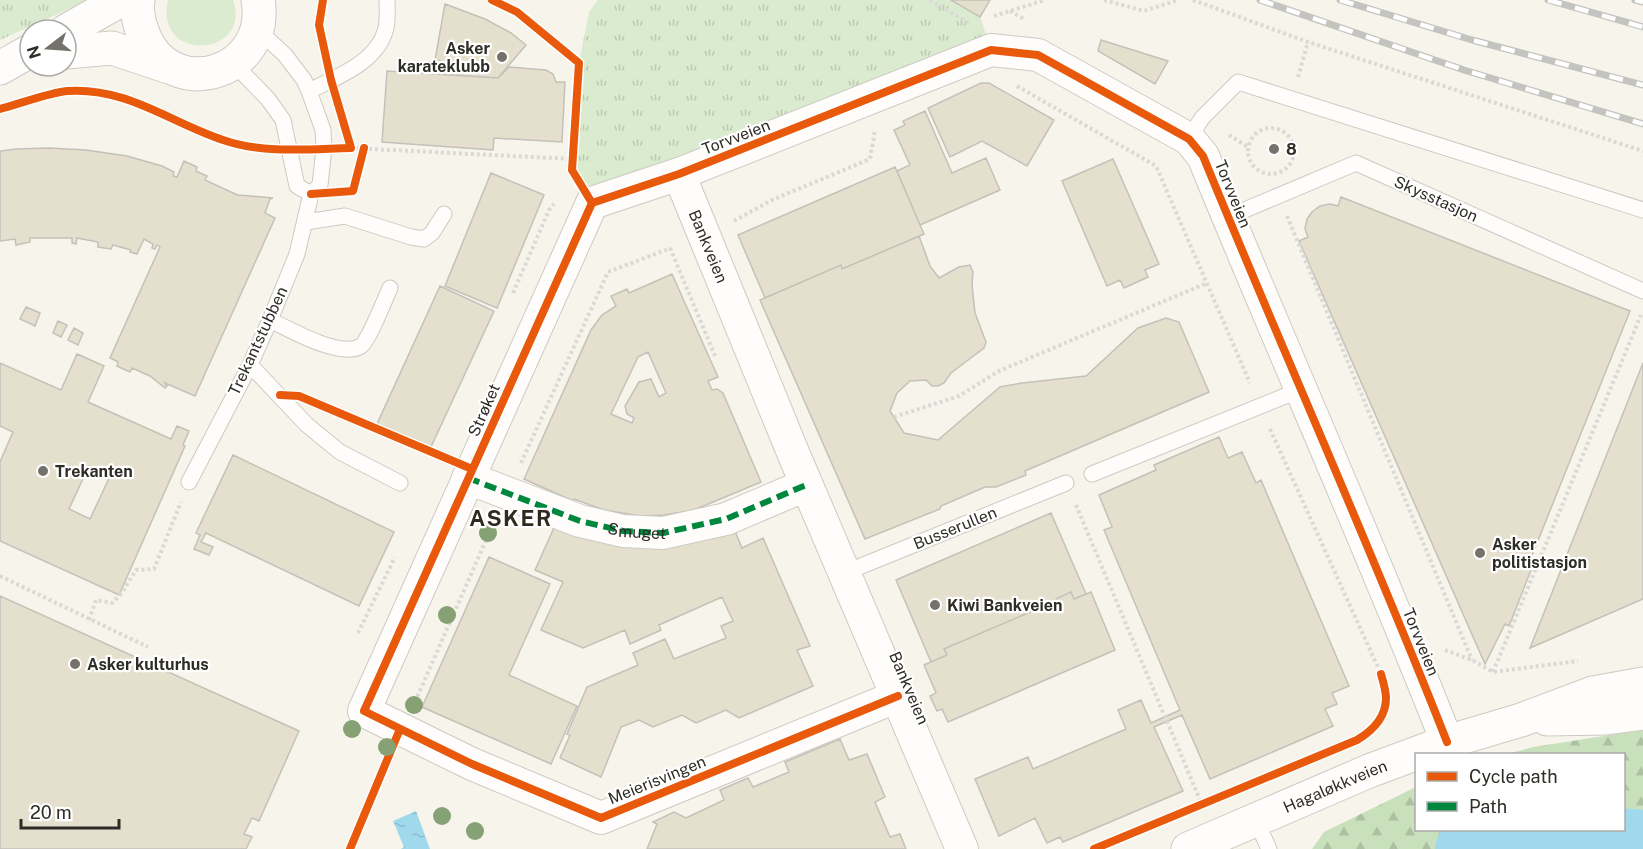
<svg xmlns="http://www.w3.org/2000/svg" width="1643" height="849" font-family="'Public Sans',sans-serif">
  <defs>
    <pattern id="forest-firs" width="22" height="20" patternUnits="userSpaceOnUse" patternTransform="scale(1.5)"><rect width="22" height="20" fill="#c9e0bc"/><path d="M5 1l3.5 6h-7zM16 11l3.5 6h-7z" fill="#adc0a1"/></pattern>
    <pattern id="park-tufts" width="24" height="20" patternUnits="userSpaceOnUse" patternTransform="scale(1.5)"><rect width="24" height="20" fill="#daebd0"/><path d="M3 7l-1-3M5 7V3M7 7l1-3M15 17l-1-3M17 17v-4M19 17l1-3" fill="none" stroke="#bbcab2"/></pattern>
    <pattern id="water-ripples" width="26" height="14" patternUnits="userSpaceOnUse" patternTransform="scale(1.5)"><rect width="26" height="14" fill="#a1d9ec"/><path d="M2 4q2-2 4 0t4 0M15 11q2-2 4 0t4 0" fill="none" stroke="#8bbaca"/></pattern>
  </defs>
  <rect width="100%" height="100%" fill="#f7f4eb"/>
  <path fill="#daebd0" d="M168,0H233C253,56 154,65 168,0Z"/>
  <path fill="url(#forest-firs)" d="M1643,730V849H1312L1324,832L1416,787V830H1624V754H1507L1533,747Z"/>
  <path fill="url(#park-tufts)" d="M0,0H89L0,40Z
    M598,0H956L979,13L991,50L592,203L572,170L579,63L589,12Z"/>
  <path fill="url(#water-ripples)" d="M416,811L430,849H401L404,847L393,821Z"/>
  <g fill="none" stroke-linecap="round" stroke-linejoin="round">
    <path stroke="#a1d9ec" stroke-width="58" d="M1546,830L1643,839
      M1464,849L1521,830"/>
  </g>
  <path fill="#e5dfce" stroke="#c4c1ba" stroke-width="1.5" fill-rule="evenodd" d="M951,0H990L980,17Z
    M445,4L485,19L511,33L526,45L498,78L441,74V61L435,60Z
    M1101,40L1168,61L1155,84L1098,51Z
    M509,67L546,70L553,74L556,82H565L562,142L494,138L493,150L382,142L387,71L498,78Z
    M981,83H989L1054,120L1027,166L982,141L950,157L928,108Z
    M925,111L952,173L986,158L1000,190L920,225L897,171L910,165L894,130L905,125L903,121Z
    M49,148L86,150L127,156L162,166L174,172L173,176L177,177L184,161L197,167L196,171L207,176L205,180L231,192L238,195L273,198L270,199L265,213L275,218L195,396L165,383L167,386L165,388L150,376L132,368L130,372L117,366L118,362L110,358L160,247L157,245L155,249L152,248L153,244L144,239L137,254L130,252L131,250L113,245L111,249L98,247V242L77,238L76,244L72,243V238H30V242L16,245L15,239L0,241V153L1,151L16,149Z
    M1113,159L1159,264L1145,270L1148,277L1124,288L1120,280L1107,286L1062,181Z
    M895,167L924,234L842,269L841,265L765,298L738,235Z
    M491,173L544,195L497,308L445,286Z
    M1341,197L1630,311L1527,568L1531,570L1509,626L1505,624L1485,664L1299,241L1308,237L1305,229L1307,219L1312,212L1320,206L1330,204L1338,206Z
    M919,236L930,266L939,278L959,267L970,265L973,272L972,285L975,313L986,342L984,348L951,373L944,383L938,386H932L926,380L910,381L897,393L890,411L904,433L938,440L1000,387L1022,383L1086,376L1138,328L1166,318L1179,322L1209,392L1025,471L1026,475L996,487H985L941,506L940,509L865,539L760,300L841,265L842,269Z
    M672,274L718,377L708,381L712,390L717,389L723,393L761,482L694,510L664,515L641,516L604,510L574,499L573,501L524,479L591,330L602,315L616,306L611,296L627,289L629,293ZM648,352L666,393L659,397L651,379L639,382L625,406L627,414L634,418L632,423L611,414L638,357Z
    M440,286L494,311L430,449L377,424Z
    M26,307L40,313L35,326L20,319Z
    M58,321L67,325L61,337L53,333Z
    M74,328L83,333L78,345L68,340Z
    M77,354L104,366L88,402L171,439L177,426L189,431L183,445L185,446L119,595L0,541V462L13,432L0,426V363L61,390ZM89,466L110,476L90,519L69,509Z
    M1643,363V599L1530,648Z
    M1219,437L1228,458L1242,452L1256,483L1261,480L1349,686L1332,693L1337,704L1325,709L1333,726L1210,779L1182,715L1154,727L1183,791L1063,842L1060,837L1047,843L1035,818L999,836L975,779L1028,757L1033,769L1126,729L1118,710L1141,700L1151,723L1180,710L1104,530L1112,527L1099,495L1156,470L1154,465Z
    M233,455L394,532L359,606L206,533L201,542L213,547L209,555L194,549L200,535L196,533Z
    M1051,513L1086,594L1074,599L1071,592L1056,599V601L944,649L947,655L931,662L896,580Z
    M557,521L732,524L742,548L763,538L810,646L797,650L813,686L739,718L726,710L696,723L682,715L653,727L639,720L621,727L601,777L560,758L570,735L567,734L587,687L638,665L633,653L665,639L674,659L726,638L721,626L733,621L722,597L659,625L661,630L630,644L625,630L583,648L541,630L563,582L535,570Z
    M489,557L550,584L509,675L577,706L551,764L422,707Z
    M1071,592L1074,599L1091,592L1115,650L948,722L942,709L937,711L930,696L936,693L924,665L947,655L944,649L1056,601V599Z
    M0,596L299,731L259,821L252,818L244,834L252,837L246,849H0Z
    M840,739L849,760L867,754L885,797L875,802L890,837L900,834L906,849H647L657,824L653,822L674,812L686,818L703,810L724,800L720,790L748,778L753,787L789,772L785,762Z"/>
  <g fill="none" stroke-linecap="round" stroke-linejoin="round">
    <g stroke="#cccac2" stroke-width="17">
      <path id="lane" d="M234,64L268,99L283,120L297,186L311,194
        M309,91C337,77 378,62 386,28C388,19 387,9 387,0
        M1189,139L1202,118L1238,82L1643,210
        M1228,217L1356,163L1643,291
        M306,222L345,216L411,237L424,239L432,233L444,214
        M270,320C289,329 341,359 361,346C369,340 385,299 390,288
        M250,365L307,425L340,452L400,483
        M1092,474L1300,390
        M189,482L250,365L270,320L297,254L311,194L320,185L324,148L323,130L309,91L304,80L285,55L258,30
        M844,573L1066,483
        M1256,820L1269,849"/>
    </g>
    <g stroke="#cccac2" stroke-width="34">
      <g id="street">
        <path id="s1" d="M679,174L794,455L962,849"/>
        <path d="M468,478L580,521L623,531L663,533L726,519L806,485"/>
        <path d="M898,696L601,818L472,764L364,711L592,203L679,174L991,50L1038,55L1189,139L1203,156C1283,352 1370,545 1447,742"/>
      </g>
    </g>
    <g stroke="#cccac2" stroke-width="35">
      <g id="secondary">
        <path d="M138,0C136,13 139,24 144,36C172,104 271,73 258,0"/>
        <path d="M66,31L121,0"/>
        <path d="M66,52L112,48L169,67"/>
        <path d="M0,68L30,51"/>
        <path d="M1547,719L1606,718L1643,713"/>
        <path id="s2" d="M1188,849L1369,771L1447,742L1521,720L1593,693L1643,684"/>
      </g>
    </g>
    <path stroke="#dad9d6" stroke-width="4" stroke-dasharray="3 3" stroke-linecap="butt" d="M930,0L970,24
      M1104,0L1144,11L1178,0
      M1193,0L1308,42L1643,151
      M1010,11L1024,19
      M994,16L1045,0
      M1298,77L1308,42
      M1017,86L1156,166L1250,383
      M1248 151a23 23 0 1 1 46 0a23 23 0 1 1-46 0Z
      M1229,135L1248,147
      M351,148L573,159
      M1287,216L1472,660
      M734,221L772,200L870,159L875,130
      M670,248L716,358
      M513,293L549,210L554,204
      M894,417L959,396L999,371L1207,283
      M1270,429L1381,674
      M521,463L608,272L671,248
      M1076,505L1165,717
      M0,576L148,647
      M89,620L96,600L112,603L121,594L136,570L154,569L181,502
      M358,633L395,557
      M1445,650L1472,660L1493,672L1578,661
      M1493,672L1641,315
      M415,702L494,522
      M1167,721L1202,805"/>
    <use href="#lane" stroke="#fefdfc" stroke-width="15"/>
    <use href="#street" stroke="#fefdfc" stroke-width="32"/>
    <use href="#secondary" stroke="#fefdfc" stroke-width="33"/>
    <g stroke="#c3c3c0" stroke-width="7">
      <path id="rail" d="M1260,0L1464,70L1643,124
        M1340,0L1472,40L1643,85
        M1548,0L1643,27
        M1635,0L1643,2"/>
    </g>
    <use href="#rail" stroke="#fff" stroke-width="4.5" stroke-dasharray="14" stroke-linecap="butt"/>
    <path stroke="#00873e" stroke-width="6" stroke-dasharray="12 6" stroke-linecap="butt" id="s3" d="M468,478L580,521L623,531L663,533L726,519L806,485"/>
    <g stroke="#fff" stroke-width="11">
      <path id="cycleway" d="M492,0L517,12L579,63L572,170L592,203
        M0,109C19,104 48,93 67,91C127,87 169,122 223,140C263,154 309,149 351,148L331,80L319,25L323,0
        M311,194L353,191L364,148
        M280,395L299,396L472,469
        M898,696L601,818L472,764L364,711L592,203L679,174L991,50L1038,55L1189,139L1203,156C1283,352 1370,545 1447,742
        M350,849L400,729
        M1094,849L1357,740C1372,731 1386,718 1386,698C1386,691 1383,681 1381,674"/>
    </g>
    <use href="#cycleway" stroke="#e8590c" stroke-width="8"/>
  </g>
  <g fill="#86a173">
    <circle cx="488" cy="533" r="9"/>
    <circle cx="447" cy="615" r="9"/>
    <circle cx="414" cy="705" r="9"/>
    <circle cx="352" cy="729" r="9"/>
    <circle cx="387" cy="747" r="9"/>
    <circle cx="442" cy="816" r="9"/>
    <circle cx="475" cy="831" r="9"/>
  </g>
  <g fill="#74726b" stroke="#fff" stroke-width="2">
    <circle cx="502" cy="57" r="6"/>
    <circle cx="1274" cy="149" r="6"/>
    <circle cx="43" cy="471" r="6"/>
    <circle cx="1480" cy="553" r="6"/>
    <circle cx="935" cy="605" r="6"/>
    <circle cx="75" cy="664" r="6"/>
  </g>
  <g text-anchor="middle" dominant-baseline="central" stroke-width="4.5" stroke-linejoin="round" paint-order="stroke">
    <g font-size="16" font-weight="bold" fill="#2e2c26" stroke="#fff" text-anchor="start">
      <text x="490" y="48" text-anchor="end">Asker<tspan x="490" dy="18">karateklubb</tspan></text>
      <text x="1286" y="149">8</text>
      <text x="55" y="471">Trekanten</text>
      <text x="1492" y="544">Asker<tspan x="1492" dy="18">politistasjon</tspan></text>
      <text x="947" y="605">Kiwi Bankveien</text>
      <text x="87" y="664">Asker kulturhus</text>
    </g>
    <g font-size="16" fill="#2e2c26" stroke="#fff">
      <text transform="translate(736 137) rotate(-21)">Torvveien</text>
      <text transform="translate(1233 194) rotate(68)">Torvveien</text>
      <text transform="translate(1436 199) rotate(24)">Skysstasjon</text>
      <text stroke="none"><textPath href="#s1" startOffset="78">Bankveien</textPath></text>
      <text transform="translate(258 341) rotate(-65)">Trekantstubben</text>
      <text transform="translate(484 410) rotate(-66)">Strøket</text>
      <text stroke="none"><textPath href="#s3" startOffset="178">Smuget</textPath></text>
      <text transform="translate(955 528) rotate(-22)">Busserullen</text>
      <text transform="translate(1421 642) rotate(68)">Torvveien</text>
      <text transform="translate(909 688) rotate(67)">Bankveien</text>
      <text transform="translate(657 780) rotate(-22)">Meierisvingen</text>
      <text stroke="none"><textPath href="#s2" startOffset="160">Hagaløkkveien</textPath></text>
    </g>
    <g font-size="22" font-weight="bold" letter-spacing="1.5" fill="#302a1e" stroke="#fff">
      <text x="511" y="518">ASKER</text>
    </g>
  </g>
  <rect x="1415" y="753" width="210" height="78" fill="#ffffff" stroke="#ababa8" stroke-width="1.5"/>
  <rect x="1427" y="772" width="30" height="9" fill="#e8590c" stroke="#ababa8" stroke-width="1.5"/>
  <text x="1469" y="783" font-size="18" fill="#2e2c26">Cycle path</text>
  <rect x="1427" y="802" width="30" height="9" fill="#00873e" stroke="#ababa8" stroke-width="1.5"/>
  <text x="1469" y="813" font-size="18" fill="#2e2c26">Path</text>
  <g transform="translate(48 48) rotate(253)"><circle r="28" fill="#ffffff" stroke="#ababa8" stroke-width="1.5"/>
  <path d="M0-4.5L10 22L0 15L-10 22Z" fill="#74726b"/>
  <text y="-9" font-size="16" font-weight="bold" text-anchor="middle" fill="#2e2c26">N</text>
  </g>
  <path d="M21 819v9h98v-9" fill="none" stroke="#2e2c26" stroke-width="3"/>
  <text x="30" y="819" font-size="18" fill="#2e2c26" stroke="#ffffff" stroke-width="4.5" paint-order="stroke">20 m</text>
</svg>
